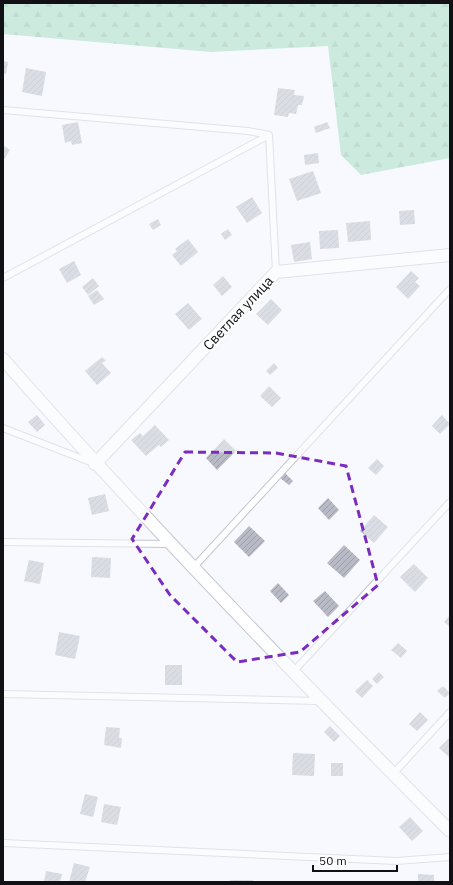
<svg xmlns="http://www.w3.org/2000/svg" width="453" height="885" font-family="'IBM Plex Sans',sans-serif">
  <defs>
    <pattern id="forest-firs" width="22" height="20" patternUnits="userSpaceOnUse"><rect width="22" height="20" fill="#97d7b6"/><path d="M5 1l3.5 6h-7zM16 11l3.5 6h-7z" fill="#81b89c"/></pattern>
    <pattern id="building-hatch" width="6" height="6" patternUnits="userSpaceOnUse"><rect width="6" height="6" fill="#b8bac6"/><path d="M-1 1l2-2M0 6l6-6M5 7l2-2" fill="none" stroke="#9d9fa9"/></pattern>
  </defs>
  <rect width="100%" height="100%" fill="#f8f9fe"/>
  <path fill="url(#forest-firs)" d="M3,3H450V158L361,175L341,155L328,46L211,52L3,34Z"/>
  <path fill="url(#building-hatch)" d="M3,61L8,62L6,74L3,73Z
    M26,68L46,72L42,96L22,92Z
    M278,88L295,90L294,95L304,96L302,105H298L296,114L289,113L288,117L274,115Z
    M78,122L82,143L72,145L71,141L65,143L62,125Z
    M327,122L330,128L316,133L314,127Z
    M3,145L10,150L3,161Z
    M318,153L319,163L305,165L304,155Z
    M313,171L321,193L297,201L289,179Z
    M252,197L262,213L247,223L236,207Z
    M414,210L415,224L400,225L399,211Z
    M158,219L161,225L153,230L149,224Z
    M370,221L371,240L348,242L346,223Z
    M228,229L232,235L225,240L221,234Z
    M338,230L339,248L320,249L319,231Z
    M188,239L198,252L181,266L172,255L177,251L175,249Z
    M310,242L312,259L294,262L291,245Z
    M74,261L81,275L67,283L59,269Z
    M411,271L419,278L415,282L420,286L408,299L396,287Z
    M223,276L232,287L222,296L213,285Z
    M93,278L99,286L88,295L82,287Z
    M97,290L104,299L94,305L88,296Z
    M271,299L282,310L268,325L256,314Z
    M188,303L202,319L189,330L175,314Z
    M102,357L106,361L102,363L111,373L97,385L85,371Z
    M274,363L278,368L270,375L266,371Z
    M269,386L281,398L272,407L260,396Z
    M37,415L45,425L37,432L28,422Z
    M442,415L450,424L440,434L432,426Z
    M155,425L169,440L161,447L159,445L146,456L131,440L140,433L143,436Z
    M224,439L236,451L217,470L206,458Z
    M377,459L384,466L376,475L368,468Z
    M285,473L293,481L289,485L280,478Z
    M105,494L109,511L92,515L88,498Z
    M328,498L339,510L329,520L318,508Z
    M374,515L388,527L374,543L360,531Z
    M249,526L265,541L249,557L234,542Z
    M344,545L360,560L344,578L327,563Z
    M92,557L111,558L110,578L91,577Z
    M29,560L44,563L40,584L24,581Z
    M414,564L428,578L415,592L400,577Z
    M278,583L289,595L281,603L270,591Z
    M325,591L339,606L328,617L313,601Z
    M450,615V627L444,622Z
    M59,632L80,636L75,659L55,655Z
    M398,643L407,651L401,658L391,650Z
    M165,665H182V685H165Z
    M379,672L384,677L377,684L372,679Z
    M367,680L373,686L362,698L355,691Z
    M443,686L450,693L445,698L437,691Z
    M420,712L428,720L417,731L409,724Z
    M330,726L340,736L334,742L324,732Z
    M106,727L120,728L119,738H122L121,748L104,745Z
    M450,737V758L439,748Z
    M293,753L315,754L314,776L292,775Z
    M331,763H343V776H331Z
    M85,794L98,797L93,817L80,814Z
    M104,804L121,807L117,825L101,822Z
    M410,817L423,831L412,841L399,827Z
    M74,863L90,867L85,882H69Z
    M46,871L62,874L60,882H44Z
    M418,874L434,875V882H418Z
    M230,880H253V882H230Z"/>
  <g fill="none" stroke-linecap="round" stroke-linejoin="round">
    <g stroke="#c3c6d1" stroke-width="8">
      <path id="service" d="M3,110L248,131L269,135L276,272
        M3,278L269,135
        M3,428L93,463
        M3,542L169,544
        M194,567L450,289
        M293,672L450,502
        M3,694L319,701
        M393,774L450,712
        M3,843L396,861L450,857"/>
    </g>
    <g stroke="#c3c6d1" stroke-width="14">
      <path id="minor" d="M3,359C146,522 297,678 450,831
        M95,464L276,272L450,255"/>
    </g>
    <use href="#service" stroke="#fff" stroke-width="6"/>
    <use href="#minor" stroke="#fff" stroke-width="12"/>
  </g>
  <path d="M0 0H453V885H0ZM185,452L276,453L346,466L378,585L300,652L237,662L170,595L132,539Z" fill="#f8f9fe" fill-opacity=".55" fill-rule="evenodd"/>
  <path fill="none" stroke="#7b2cbf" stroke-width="3" stroke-dasharray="8 5" stroke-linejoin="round" d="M185,452L276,453L346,466L378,585L300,652L237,662L170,595L132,539Z"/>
  <g text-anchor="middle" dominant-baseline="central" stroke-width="4" stroke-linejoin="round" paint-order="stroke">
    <g font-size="14" fill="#111115" stroke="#fff">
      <text transform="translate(238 313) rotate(-47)">Светлая улица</text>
    </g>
  </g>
  <rect width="453" height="885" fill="none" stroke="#111115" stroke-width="8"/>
  <path d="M313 865v6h84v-6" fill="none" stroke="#111115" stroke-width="2"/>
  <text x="319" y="865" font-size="12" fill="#111115" stroke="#ffffff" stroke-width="3" paint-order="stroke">50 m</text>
</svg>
